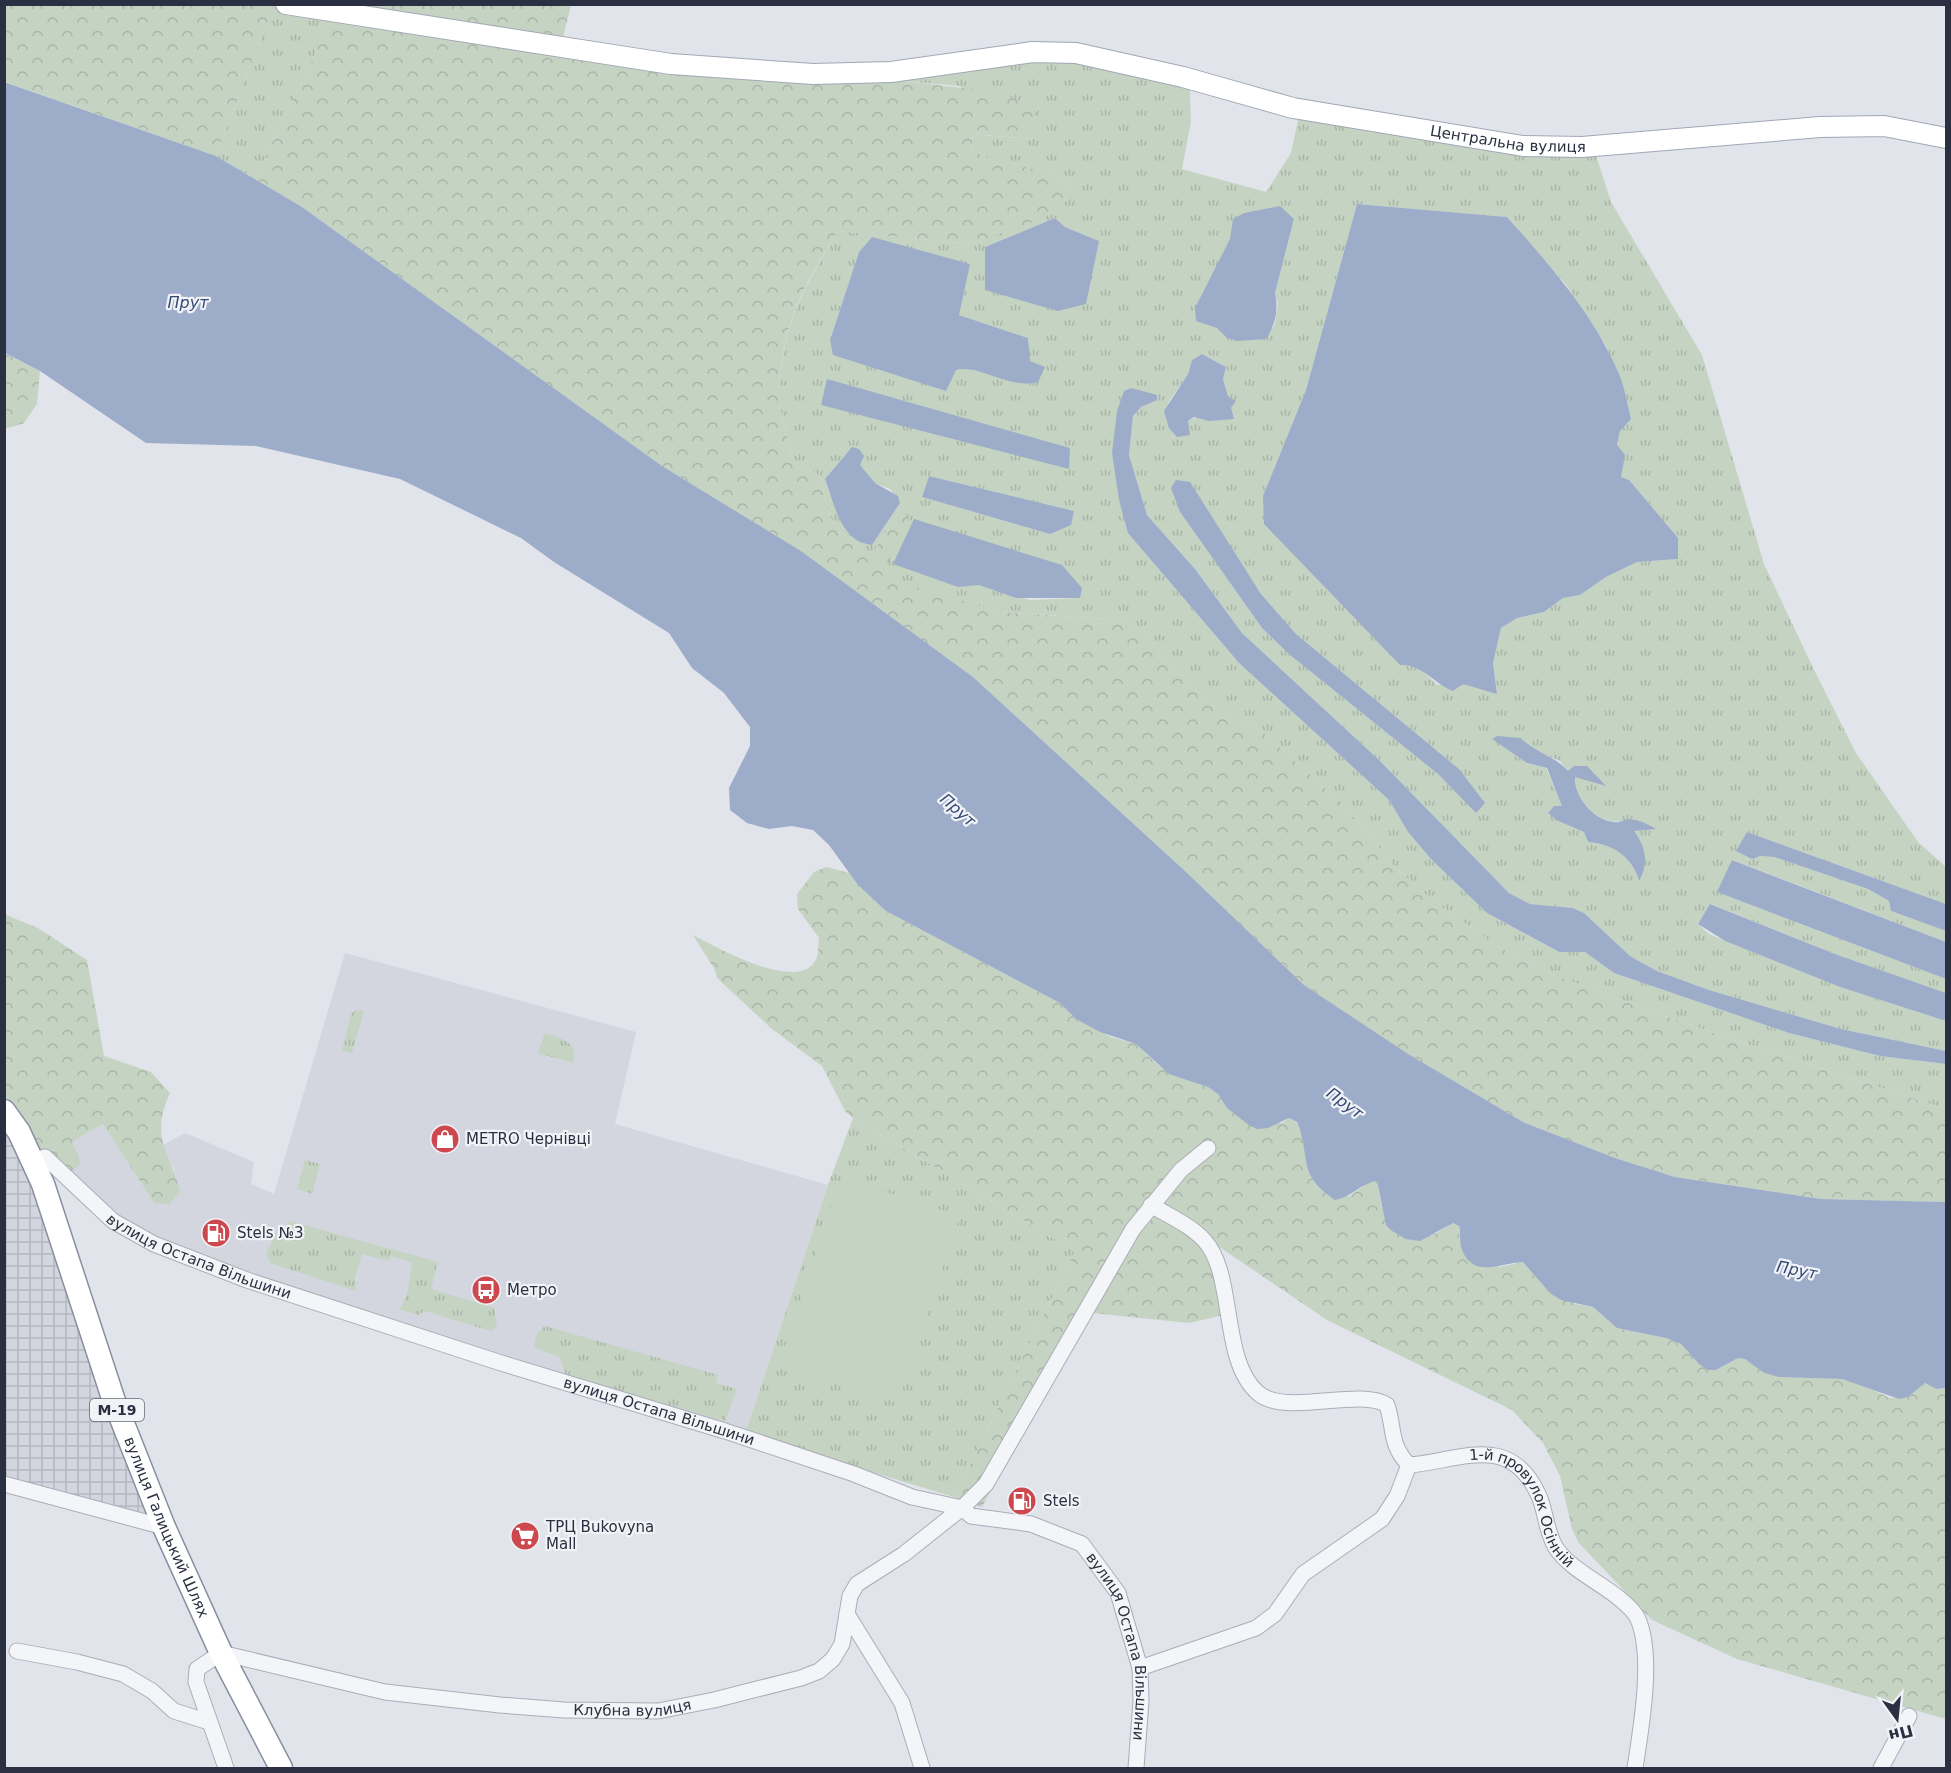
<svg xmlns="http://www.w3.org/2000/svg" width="1951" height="1773" font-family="'DejaVu Sans',sans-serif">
  <defs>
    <pattern id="industrial-grid" width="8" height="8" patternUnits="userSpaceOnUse" patternTransform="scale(1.5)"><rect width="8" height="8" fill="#d3d6de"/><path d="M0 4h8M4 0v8" fill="none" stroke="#b5b8c0"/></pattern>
    <pattern id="grass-tufts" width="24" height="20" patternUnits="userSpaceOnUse" patternTransform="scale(1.5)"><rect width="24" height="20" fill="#c5d3c2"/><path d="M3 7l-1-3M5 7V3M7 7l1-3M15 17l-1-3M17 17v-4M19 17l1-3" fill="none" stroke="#a9b5a8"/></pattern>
    <pattern id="forest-crowns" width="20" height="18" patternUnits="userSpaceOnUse" patternTransform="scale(1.5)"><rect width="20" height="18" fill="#c5d3c2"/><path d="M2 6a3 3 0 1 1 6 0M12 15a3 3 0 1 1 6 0" fill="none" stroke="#a9b5a8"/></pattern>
  </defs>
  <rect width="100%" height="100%" fill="#e1e4ea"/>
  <path fill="#d3d6de" d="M345,953L636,1032L615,1124L828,1185L745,1434L247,1279L114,1220L67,1176L72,1142L103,1124L154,1203L175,1171L161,1146L185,1133L254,1162L251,1184L274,1194Z"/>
  <path fill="url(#industrial-grid)" d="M4,1109L169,1530L5,1486Z"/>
  <path fill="url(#grass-tufts)" fill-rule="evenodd" d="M274,5H333L316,52L255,179L216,156Z
    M1010,45H1070L1189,71L1191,121L1182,169L1266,192L1291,153L1302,101L1485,134L1591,140L1611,202L1702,355L1764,564L1815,672L1856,753L1918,842L1946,867V904L1747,832L1760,856L1774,857L1868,889L1889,901L1891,911L1946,931V942L1733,860L1717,892L1946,979V993L1835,954L1711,904L1698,924L1709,934L1725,941L1840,987L1946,1021V1051L1841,1029L1709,990L1657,971L1630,956L1584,913L1573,908L1530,904L1509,893L1379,760L1242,633L1195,569L1147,515L1129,455L1133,416L1141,407L1156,400L1117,411L1156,566L1239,663L1389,800L1408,832L1431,859L1487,913L1558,952H1585L1614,973L1789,1033L1880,1056L1946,1064V1109L1722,1036L1609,996L1547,972L1497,946L1433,901L1394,866L1340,801L1259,729L1222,714L1169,663L1135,625L1106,619L1001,612L909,586L885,571L898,513L872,554L840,532L830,516L820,476L793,460C789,441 781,420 780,401C779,329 802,290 838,231L971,244L1065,202L1068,179L971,153L973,134L1031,139L959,86L903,81L901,69ZM1357,204L1507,217L1567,286L1607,347L1620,431L1617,445L1621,477L1629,480L1678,539V559L1637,562L1606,577L1580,595L1563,598L1544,612L1517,618L1501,628L1493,663L1497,693L1463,684L1437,685C1426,673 1417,664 1400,665L1263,496L1306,390ZM1280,207L1294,219L1275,293L1278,304L1274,327C1224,352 1222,340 1202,294C1225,259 1230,212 1280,207ZM1055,218L1065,227L1099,241L985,247ZM872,237L959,315L1028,338L1029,361L975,371L966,368L956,370L830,340L859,252ZM1202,354L1226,367L1223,379L1228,396L1236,401L1231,408L1210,421L1199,416L1188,421L1168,403L1188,374L1192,360ZM847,453L875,483L890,489L900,503L872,545C842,542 834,502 825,479ZM929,476L1073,511L1050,534L922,497ZM1189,482L1261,594L1296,634L1459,769L1476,812L1438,774L1290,655L1262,628L1180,512ZM979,585L1079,598L1030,600ZM1492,738H1521L1531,749L1560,761L1568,771L1605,785L1575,776C1574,802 1600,827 1625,820C1633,838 1651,862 1638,880C1632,855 1613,844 1588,842L1584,832L1556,820L1548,813L1554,806H1563L1546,768L1527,763Z
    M356,1010L364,1011L352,1053L342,1051L351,1014Z
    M545,1033C561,1038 579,1042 573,1063L538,1053Z
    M853,1118L1075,1251L954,1497L745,1434L828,1185Z
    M305,1160L320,1164L312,1194L297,1189Z
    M289,1221L438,1262L431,1289L494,1308L497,1326L491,1331L425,1311L418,1315L399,1309C410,1296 409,1277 412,1262L391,1256L389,1261L362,1254L355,1278L356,1291L270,1263L266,1253L280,1226L287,1228Z
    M545,1326L718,1375L716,1383L737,1389L725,1421L566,1376L560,1357L535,1348C534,1338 536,1333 545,1326Z"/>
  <path fill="url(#forest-crowns)" d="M4,5H274L216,156L5,82Z
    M333,5H571L563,37C675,58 787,63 901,69L903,81L998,92L1034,107L1035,127L1032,139L973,134L971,152L1068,179L1065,202L1030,223L971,244L838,231C801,290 779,328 780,401C781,420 789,441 793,460L820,476L830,516L840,532L872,554L898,513L908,518L885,571L909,585L1001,612L1106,619L1135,625L1169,663L1222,714L1259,729L1340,801L1394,866L1433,901L1497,946L1547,972L1609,996L1722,1036L1946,1109V1202L1821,1199L1675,1177L1615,1158L1523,1122L1407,1054L1304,985L1185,871L973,677L801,551L662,466L302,207L255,179L316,52Z
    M4,353L40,371L37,404L24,423L5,429Z
    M826,867L850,873L858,885L886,911L1060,1003L1076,1019L1111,1037L1136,1044L1158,1065L1208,1087L1218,1094L1228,1109L1282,1123L1289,1118L1297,1123L1301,1134L1348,1197L1369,1182L1377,1181L1382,1208L1435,1234L1452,1223L1459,1226L1461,1249L1499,1267L1523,1262L1575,1304L1593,1307L1617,1328L1666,1338L1681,1344L1699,1364L1716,1370L1738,1358L1745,1359L1764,1373L1780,1377L1842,1379L1858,1383L1890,1398L1908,1397L1925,1383L1936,1389L1946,1388V1719L1737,1659L1652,1620L1578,1542L1572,1529L1560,1476L1543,1443L1512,1410L1327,1320L1218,1246L1232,1313L1189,1323L1092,1313L1065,1355L982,1507L954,1497L1075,1251L853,1118L845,1111L822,1066L772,1029L717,978L715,970L693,935C714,946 803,997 817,957C819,951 818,944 819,938L798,909L797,894L814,872Z
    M4,914L38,928L87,960L104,1056L151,1072L170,1093C149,1139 170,1150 180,1192L169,1204L154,1203L103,1124L72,1142L81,1163L67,1176L19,1131L5,1109Z"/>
  <path fill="#c5d3c2" d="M841,1177L960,1216L898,1403L779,1364Z"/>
  <path fill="#9dadc9" d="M4,82L216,156L302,207L662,466L801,551L973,677L1185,871L1304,985L1408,1054L1523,1122L1615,1158L1675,1177L1821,1199L1946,1202V1388L1936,1389L1925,1383L1908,1397L1899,1399L1842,1379L1779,1377L1764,1373L1745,1359L1738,1358L1716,1370H1708L1699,1364L1681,1344L1666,1338L1617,1328L1593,1307L1561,1300L1550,1293L1523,1262C1500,1263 1474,1279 1462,1250C1459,1244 1461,1234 1459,1226L1453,1223L1420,1241L1406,1239L1392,1231L1386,1225L1377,1181C1361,1183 1352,1197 1335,1200C1296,1173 1312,1160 1297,1122L1289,1118L1268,1128L1258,1129L1250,1126L1227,1108L1218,1094L1208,1087L1169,1074L1136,1044L1100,1032L1076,1019L1060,1003L886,911L858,885L829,845L813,830L792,826L769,829L747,823L730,810L729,788L750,746V727L740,714L724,693L692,668L669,633L554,562L521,538L400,479L256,446L146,443L40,371L5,353Z
    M1357,204L1507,217C1550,265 1594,315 1619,374C1625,388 1627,404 1631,419L1620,431L1617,445L1625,455L1621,477L1629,480L1678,538V559L1637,562L1606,577L1580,595L1563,598L1544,612L1517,618L1501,628L1493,663L1497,694L1463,684L1453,691C1433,683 1422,664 1400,665L1264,524L1263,496L1306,390Z
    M1280,206L1294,219L1275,293C1279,309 1275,326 1266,339L1237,341L1227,338L1217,328L1196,321L1195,308L1230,239L1233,219L1244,213Z
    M1055,218L1065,227L1099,241L1086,304L1058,311L985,290V247Z
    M872,237L970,264L959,315L1028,338L1030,361L1045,367L1038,382C1009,390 980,364 956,370L946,391L833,355L830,340L859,252Z
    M1202,354L1226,367L1223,379L1228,396L1236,401L1231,408L1234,419L1209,421L1194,417L1188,421L1190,435L1177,437L1169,428L1164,411L1188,374L1192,360Z
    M827,379L1070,448L1069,469L821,405Z
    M1131,388L1157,395V400L1141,407L1133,416L1129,455L1147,515L1195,569L1242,633L1379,760L1509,893L1530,904L1573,908L1584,913L1630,956L1657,971L1709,990L1841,1029L1946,1051V1064L1880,1056L1789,1033L1614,973L1585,952H1559L1487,913L1431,859L1408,832L1389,800L1239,663L1128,533L1119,500L1112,453L1117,411L1124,391Z
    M852,447L859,449L864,456L860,465L875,483L898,496L900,503L872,545C840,542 834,502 825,479Z
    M929,476L1074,511L1071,525L1050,534L922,497Z
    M1176,480L1190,482L1261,594L1296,634L1459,769L1485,803L1476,813L1438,774L1290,655L1262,628L1180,512L1171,488Z
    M914,519L1062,565L1082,588L1080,598H1016L979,585L958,587L893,564Z
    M1497,736L1521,738C1535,753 1554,755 1568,771L1574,766H1587L1606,786L1575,777C1574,797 1594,821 1615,822C1617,823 1622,821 1624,820C1637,818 1645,823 1656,829L1634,831C1646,847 1649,863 1639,881C1632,856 1613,844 1588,842L1584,832L1556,820L1548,813L1554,806H1562L1547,768L1527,763L1492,739Z
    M1747,832L1946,904V931L1891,911L1889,901L1868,889L1774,857L1760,856L1752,859L1736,851Z
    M1732,860L1946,942V979L1717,892Z
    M1710,904L1835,954L1946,993V1021L1840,987L1725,941L1698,924Z"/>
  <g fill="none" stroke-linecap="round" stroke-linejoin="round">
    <g stroke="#aaaeb7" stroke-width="17">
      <g id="minor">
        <path id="s1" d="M32,1160L45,1157L113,1221L154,1244L247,1280L498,1362L725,1431L854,1474L912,1497L962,1508L971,1516L1031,1524L1082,1544L1118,1593L1140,1668L1141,1701L1136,1768"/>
        <path d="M1151,1205C1169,1216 1190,1225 1204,1240C1236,1274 1220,1360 1258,1393C1285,1417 1360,1387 1387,1405C1395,1430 1389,1444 1409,1465"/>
        <path d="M4,1484L164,1527"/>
        <path d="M847,1614L902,1703L922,1768"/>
        <path d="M17,1651L77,1662L123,1674L152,1691L174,1711L209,1722"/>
        <path id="s2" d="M1140,1668L1256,1628L1275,1614L1303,1574L1382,1519L1397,1496L1409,1465C1460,1461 1510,1431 1539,1496C1546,1512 1546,1532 1556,1548C1571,1570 1600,1582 1620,1599C1626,1604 1635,1612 1638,1619C1654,1657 1641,1728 1635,1768"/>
        <path id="s3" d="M226,1768L196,1682L197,1669L221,1653L385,1692L500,1705L564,1710L658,1711L714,1700L801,1678L819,1671L833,1659L842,1644L850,1596L857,1584L904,1554L962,1508L986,1484L1133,1229L1181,1170L1208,1148"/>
        <path d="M1881,1768L1909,1716"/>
      </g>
    </g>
    <g stroke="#a1a7b5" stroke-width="22">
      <g id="major">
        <path id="s4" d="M286,4L671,64L813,74L891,72L1033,52L1076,53L1183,77L1293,108L1523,146L1582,147L1820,127L1884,126L1946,138"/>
      </g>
    </g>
    <g stroke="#898fa0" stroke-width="25">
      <g id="highway">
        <path id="s5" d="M4,1111L19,1132L43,1184L113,1398L164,1527L221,1653L281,1768"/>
      </g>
    </g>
    <use href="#minor" stroke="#f4f5f8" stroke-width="15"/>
    <use href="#major" stroke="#fff" stroke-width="20"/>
    <use href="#highway" stroke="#fff" stroke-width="22"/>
  </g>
  <defs>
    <g id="shop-disc" transform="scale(1.5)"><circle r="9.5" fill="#cc484e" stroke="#f1f3f7"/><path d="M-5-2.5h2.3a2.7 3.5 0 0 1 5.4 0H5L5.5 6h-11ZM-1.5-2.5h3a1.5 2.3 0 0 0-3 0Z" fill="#fff"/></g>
    <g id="fuel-disc" transform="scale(1.5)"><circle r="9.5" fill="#cc484e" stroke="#f1f3f7"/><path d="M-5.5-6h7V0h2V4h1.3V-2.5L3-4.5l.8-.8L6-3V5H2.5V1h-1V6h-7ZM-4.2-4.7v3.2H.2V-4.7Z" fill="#fff"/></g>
    <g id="bus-disc" transform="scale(1.5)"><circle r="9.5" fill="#cc484e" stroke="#f1f3f7"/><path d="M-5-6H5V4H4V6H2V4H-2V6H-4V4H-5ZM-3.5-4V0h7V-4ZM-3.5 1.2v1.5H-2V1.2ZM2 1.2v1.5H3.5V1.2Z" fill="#fff"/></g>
    <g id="supermarket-disc" transform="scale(1.5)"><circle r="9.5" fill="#cc484e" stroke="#f1f3f7"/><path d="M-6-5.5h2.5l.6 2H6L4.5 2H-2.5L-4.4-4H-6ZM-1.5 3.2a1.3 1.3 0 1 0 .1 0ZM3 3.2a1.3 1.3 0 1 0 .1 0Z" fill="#fff"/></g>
  </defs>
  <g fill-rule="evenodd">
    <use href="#shop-disc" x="445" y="1139"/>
    <use href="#fuel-disc" x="216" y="1233"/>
    <use href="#bus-disc" x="486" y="1290"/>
    <use href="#fuel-disc" x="1022" y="1501"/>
    <use href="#supermarket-disc" x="525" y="1536"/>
  </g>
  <g text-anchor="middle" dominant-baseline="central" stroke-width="4.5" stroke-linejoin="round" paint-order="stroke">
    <rect fill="#f1f3f7" stroke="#666a78" stroke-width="1.5" x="90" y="1399" width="54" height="22" rx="4.5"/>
    <g font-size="14" font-weight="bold" fill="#2a3041">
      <text x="117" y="1410">М-19</text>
    </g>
    <g font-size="15" fill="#2a3041" stroke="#f1f3f7">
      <text stroke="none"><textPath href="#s4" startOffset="1238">Центральна вулиця</textPath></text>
      <text stroke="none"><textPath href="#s1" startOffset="200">вулиця Остапа Вільшини</textPath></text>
      <text stroke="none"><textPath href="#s1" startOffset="686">вулиця Остапа Вільшини</textPath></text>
      <text stroke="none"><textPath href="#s2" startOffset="496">1-й провулок Осінній</textPath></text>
      <text stroke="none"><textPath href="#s5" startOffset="448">вулиця Галицький Шлях</textPath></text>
      <text stroke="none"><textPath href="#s1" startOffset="1244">вулиця Остапа Вільшини</textPath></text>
      <text stroke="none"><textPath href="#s3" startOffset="550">Клубна вулиця</textPath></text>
    </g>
    <g font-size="15" fill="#2a3041" stroke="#f1f3f7" text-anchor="start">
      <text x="466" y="1139">METRO Чернівці</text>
      <text x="237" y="1233">Stels №3</text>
      <text x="507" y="1290">Метро</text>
      <text x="1043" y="1501">Stels</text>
      <text x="546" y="1527">ТРЦ Bukovyna<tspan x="546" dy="17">Mall</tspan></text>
    </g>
    <g font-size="16" font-style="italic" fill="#344a75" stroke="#f1f3f7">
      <text x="188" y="302">Прут</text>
      <text transform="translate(958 810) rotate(41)">Прут</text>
      <text transform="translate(1345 1103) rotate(36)">Прут</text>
      <text transform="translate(1797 1270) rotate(11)">Прут</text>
    </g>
  </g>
  <rect width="1951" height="1773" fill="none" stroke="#2a3041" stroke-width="12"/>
  <g transform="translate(1897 1719) rotate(165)" stroke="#f1f3f7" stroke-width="4.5" paint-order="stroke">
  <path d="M0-4.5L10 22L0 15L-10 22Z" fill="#2a3041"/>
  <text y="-9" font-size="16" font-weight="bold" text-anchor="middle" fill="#2a3041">Пн</text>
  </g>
</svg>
